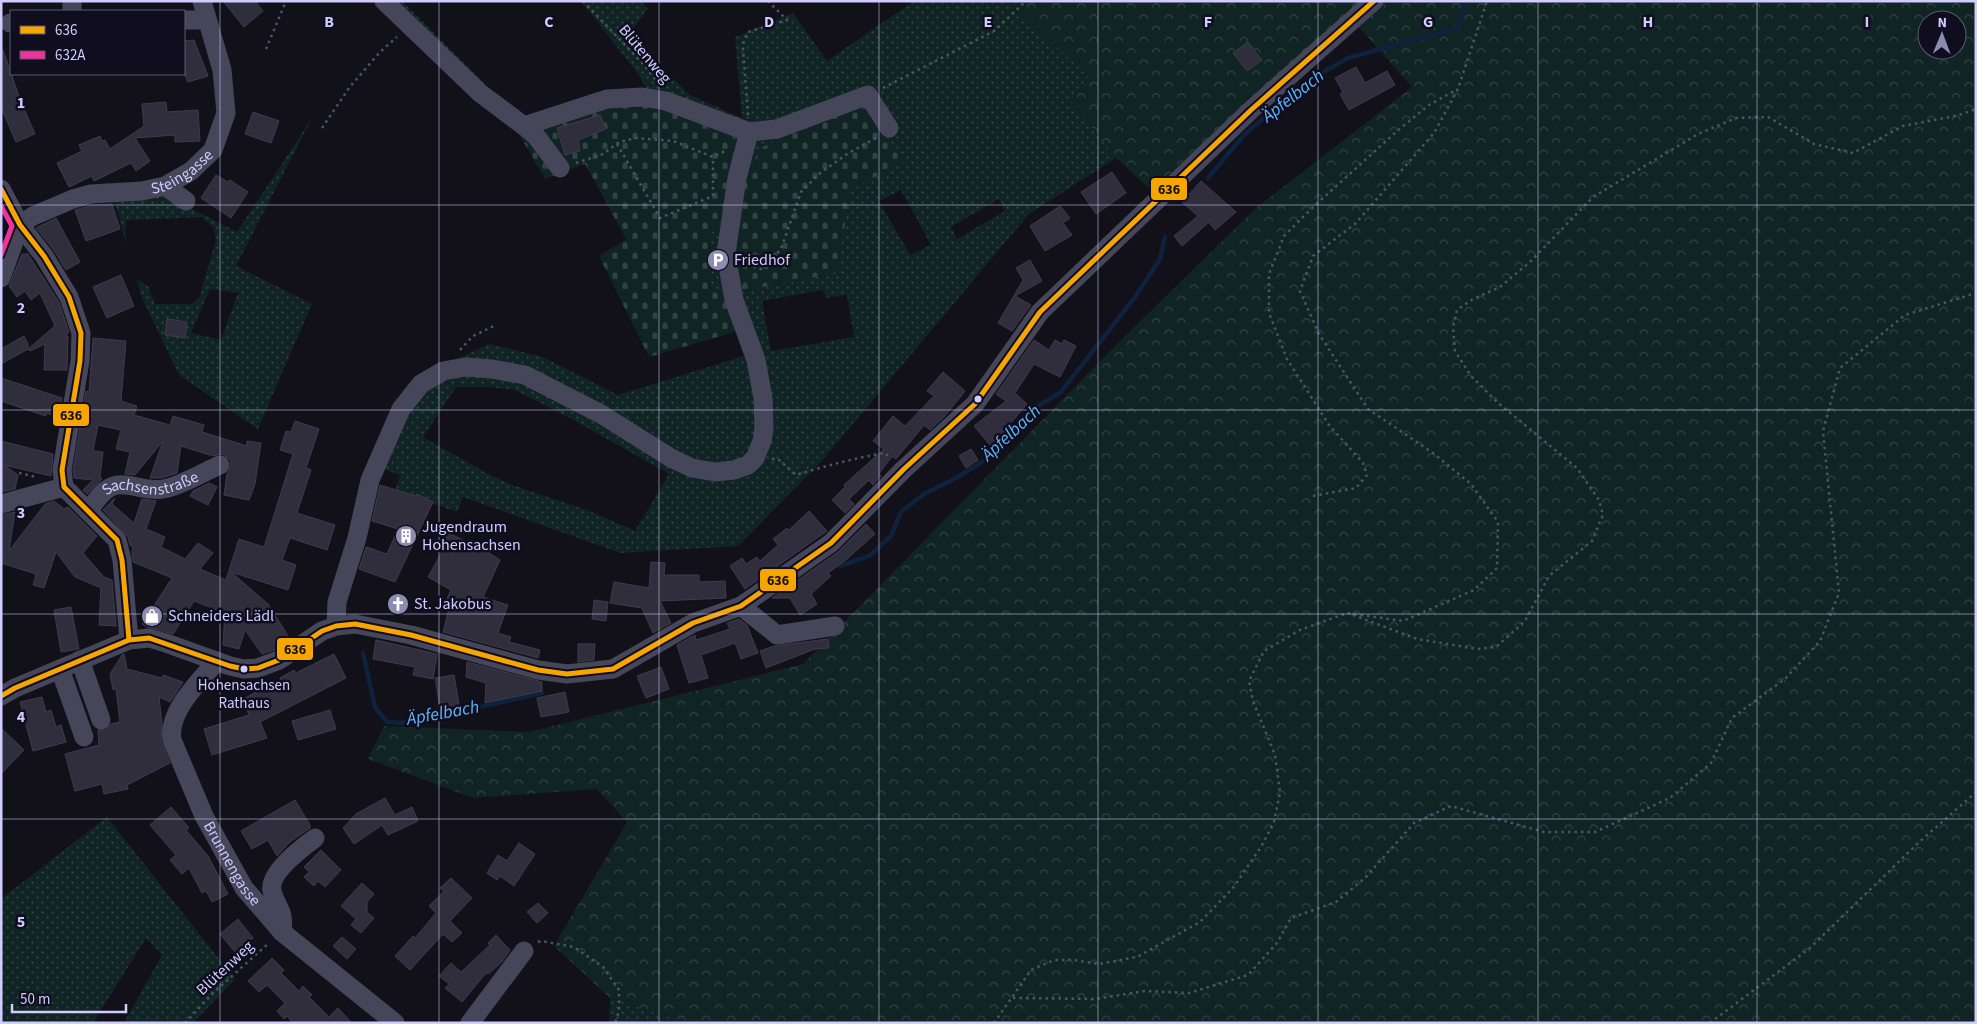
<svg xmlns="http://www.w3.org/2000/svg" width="1977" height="1024" font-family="'Source Sans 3',sans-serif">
  <defs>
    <pattern id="grass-dots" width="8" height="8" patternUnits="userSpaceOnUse" patternTransform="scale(1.25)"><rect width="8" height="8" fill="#102424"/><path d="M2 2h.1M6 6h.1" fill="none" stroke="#324345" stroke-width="1.8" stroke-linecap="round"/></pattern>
    <pattern id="forest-crowns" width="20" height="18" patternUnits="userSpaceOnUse" patternTransform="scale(1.25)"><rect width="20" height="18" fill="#102424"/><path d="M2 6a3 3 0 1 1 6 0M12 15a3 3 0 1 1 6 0" fill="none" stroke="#324345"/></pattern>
    <pattern id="cemetery-stones" width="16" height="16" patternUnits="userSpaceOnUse" patternTransform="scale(1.25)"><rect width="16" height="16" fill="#102424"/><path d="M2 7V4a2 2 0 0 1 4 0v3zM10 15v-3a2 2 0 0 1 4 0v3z" fill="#324345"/></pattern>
  </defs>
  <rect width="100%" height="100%" fill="#12111a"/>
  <path fill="url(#grass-dots)" fill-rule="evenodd" d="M394,1H402L484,83L481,86Z
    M581,1H641L648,9L628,35L690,95L742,118L735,37L793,13L827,61L914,1H1006L1089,76L1071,101L1116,158L1029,214L820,463L738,546L620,553L463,497L457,512L395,490L400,475L367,463L395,405L446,364L489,344L543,357L618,395L744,356L738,331L709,288V232L657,107L638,74ZM863,104L903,163L850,189L837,273L735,293ZM901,190L931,245L910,255L879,201ZM999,199L1005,211L957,239L951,227ZM822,290L827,298L847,295L854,337L771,351L762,301ZM456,387H489L515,390L570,418L669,474L635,531L587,510L512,485L490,475L423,437Z
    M312,118L236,266L312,304L258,429L179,375L142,298L137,280L148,286L155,304H192L199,298L216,240L214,229L202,217L126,220L125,231L127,246L114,200L159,192L237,232ZM210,289L238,293L221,340L191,333Z
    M107,817L235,979L193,1023H124L162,955L146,938L93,1023H1V899Z
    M610,998L688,1023H609Z"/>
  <path fill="url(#forest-crowns)" fill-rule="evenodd" d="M1006,1H1976V1023H688L610,998L554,946L627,822L597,789L473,798L368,759L384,726L529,732L803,664L1117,344L1256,208L1412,87L1350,17L1151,190L1116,158L1071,101L1089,76ZM1927,20H1957V50H1927Z"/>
  <path fill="url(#cemetery-stones)" d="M606,104L657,107L706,121L738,139L723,230L709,232V288L726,291L738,331L649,357L599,256L626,239L585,164L545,179L520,136Z
    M863,104L904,163L850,189L838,273L734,293L733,249L741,181L762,147Z"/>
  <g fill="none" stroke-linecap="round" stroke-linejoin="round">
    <path stroke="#0e213d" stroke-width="4.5" d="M1208,178L1244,135L1306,82L1348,58L1458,28L1467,1
      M840,566L869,556L891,536L901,512L924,494L956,478L992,456L1028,412L1061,392L1135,297L1160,259L1165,237
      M363,653L375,707L387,722L399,723L423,720L542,693"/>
  </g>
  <path fill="#302e3c" stroke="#3e3b4e" d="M223,1H255L263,11L244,27Z
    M194,40L208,76L188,82L184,73V41Z
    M1248,42L1262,60L1247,71L1233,53Z
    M1,50H3L21,102L35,134L16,142L1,107Z
    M1356,67L1365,83L1387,71L1395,85L1349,110L1340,94L1343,92L1335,78Z
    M166,102L167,112L198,110L200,141L175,142V135L135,138L150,161L136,171L131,163L94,181L92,176L69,187L57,163L82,151L79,145L100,136L102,141L105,140L110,149L144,126L142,104Z
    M253,112L279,121L271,143L245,134Z
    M600,115L606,129L578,140L580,151L565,155L557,128Z
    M1112,172L1126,193L1096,214L1081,192Z
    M216,175L228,182L230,180L248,192L231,218L201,198Z
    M1201,181L1236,212L1215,230L1209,222L1182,246L1174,236L1198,216L1182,202Z
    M112,204L120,229L86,241L75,210L93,205Z
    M1060,206L1070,218L1063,223L1072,235L1045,251L1030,226Z
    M56,218L80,262L66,270L53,249L36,228Z
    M22,254H28L59,302L69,332L65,336H68L67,370H44L45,344L30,351L28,349L1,364V349L24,336L28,344V349L55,326L40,293L31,300L25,291L17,297L9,286Z
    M1030,260L1042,281L1015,296L1031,305L1012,331L998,323L1023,280L1016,268Z
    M121,275L134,306L107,318L93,287Z
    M167,319L187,322L185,338L165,335Z
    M93,338L126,341L121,401L137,406L134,415L170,425L173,416L204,425L202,432L247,446V441L261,443L255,484L249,500L224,495L227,474L231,466L230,460L222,454L213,456L181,446L177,473L161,478H150L163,441L135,475L125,474L130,452L116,449L121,430L98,425L93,451L103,452L100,477L102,479L87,494L83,490L93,480L74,478L73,470L86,391L89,392Z
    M1034,340L1049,350L1055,340L1062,344L1064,340L1076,346L1060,377L1034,364L1015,393L1027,404L1003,432L1004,433L990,445L974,426L1006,401L996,394Z
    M943,372L965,391L945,416L930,430L924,425L896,459L892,456L879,474L881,476L873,485L869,480L849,499L854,504L845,513L832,500L845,487L844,485L884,449L873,441L893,416L905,426L934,396L927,391Z
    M1,378L62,398L59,418L47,413L46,416L1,401Z
    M295,421L319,429L306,468L311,470L297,513L335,525L327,550L290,538L282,560L296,565L288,590L231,572L268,604L290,639L274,650L262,654L245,630L239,649L223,645L225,613L194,601L173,634L147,627L142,624L172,578L133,562L132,552L133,548L130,545L128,537L103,510L115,498L112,504L134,523L142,499L156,501L146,529L165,537L161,547L185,559L198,543L213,553L200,569L226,580L239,539L264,547L293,454L280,450L286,431L291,432Z
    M1,441L53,454L51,476L4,465L18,475L15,489L1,492Z
    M971,449L978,460L966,468L959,456Z
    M209,483L217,487L208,505L190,496L193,491Z
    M380,485L416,496L417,494L433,502L395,582L359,569L366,547L387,554L398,529L372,521Z
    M54,501L64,509L68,507L97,536L83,553L104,577L112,580L116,626L99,625L101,588L75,577L56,552L44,588L33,585L36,574L1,563L4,558H1V515L15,512L9,551L45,504Z
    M809,511L827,531L745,589L730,566L742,558L746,564L757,557L760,561L778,545L773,539L787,528L789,530Z
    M866,524L875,534L847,559L828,573L831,576L811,594L817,604L800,615L790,598H772L838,552Z
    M446,532L481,548L500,560L483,597L508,605L498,633L511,637L509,642L540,650L538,658L443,632L450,605L445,603L451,590L428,577L443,550L438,547Z
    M651,562L665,563L664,575H699V582L725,581L726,598L660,601L671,623L653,633L642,608L610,603L614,582L649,588Z
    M594,600L608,602L606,621L592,619Z
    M71,607L79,649L61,652L54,610Z
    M739,619L747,625L758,653L741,659L735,643L701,655L708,678L689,683L677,645L695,635L696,640L730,629L727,623Z
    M828,639L829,648L815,649L766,668L760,651L774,646Z
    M376,640L437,654L433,679L413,675L415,667L373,659Z
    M578,644H595L594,660L578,662Z
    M124,654L127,669L162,678L163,675L183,682L170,702L159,697L162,723L161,741L170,763L127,785L128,789L104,794L102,784L75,791L65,754L99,745L98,730H105L111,724L120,722L116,689L113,690L110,674L122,655Z
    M334,654L346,678L260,722L267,738L212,755L204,729L249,715L244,699L269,684L281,680L280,678L294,670L296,673Z
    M467,662L542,682V691L485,703L486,683L466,677Z
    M661,667L669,689L646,698L637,676Z
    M454,675L459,705L440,708L435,678Z
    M565,692L569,712L541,717L537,698Z
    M42,697L46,712L51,710L56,727L61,725L66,742L33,751L20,702Z
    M330,710L336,729L298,740L292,721Z
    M1,728L24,750L1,774Z
    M385,798L395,815L412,807L418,821L388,835L382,825L354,844L343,828L356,814Z
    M295,800L310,825V828L290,842L277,856L268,840L252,849L241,831Z
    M171,807L189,828L186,830L208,856L228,894L212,902L206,891L202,893L189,868L182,874L170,860L176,855L150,825Z
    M519,843L535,854L514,886L500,876L497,880L487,873L498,855L507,861Z
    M321,850L341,870L325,887L318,881L314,886L304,877L309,872L304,867Z
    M451,878L472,898L450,921L462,933L452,942L443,934L410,970L395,956L413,936L415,938L436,913L429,906L444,891L440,888Z
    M362,883L374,894L367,902V912L374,918L361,933L351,925L356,919L341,906Z
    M538,903L548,913L537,923L527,912Z
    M238,919L253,938L235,952L220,934Z
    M496,935L510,950L502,962L488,974L486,973L462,1002L445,988L449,984L439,976L451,963L461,972L490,945L488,943Z
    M342,937L356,949L347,959L333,946Z
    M272,958L284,970L281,973L299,991L303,986L312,995L309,997L329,1017L338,1008L352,1023H293L287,1016L284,1019L277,1011L285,1003L267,985L259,992L248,981Z"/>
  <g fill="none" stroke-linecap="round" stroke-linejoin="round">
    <path stroke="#485762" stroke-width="2.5" stroke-dasharray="2.5 4" stroke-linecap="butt" d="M583,1L644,65L658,83
      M266,49L286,1
      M883,88L994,31L1026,1
      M748,115L743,48L744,40L748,32L787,20L768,1
      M322,128L349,88L380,52L397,37
      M617,144L660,218L713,196V157
      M576,163L603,154L619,142L636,138L673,141L713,157L727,150
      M744,258L757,269H765L771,264L782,246L801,192L819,174L847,154L876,138
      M460,350L473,336L496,325
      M772,459H778L796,475C826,466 854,458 885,453L891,459
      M19,473L36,477
      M1313,496L1356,488L1367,475L1363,463L1329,425L1287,359L1269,313V274L1284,236L1312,208L1396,132L1429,105L1458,89
      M1353,615L1417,639L1477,649L1496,647L1525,621L1549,576L1592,541L1603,515L1599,500L1577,468L1497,402L1471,376L1455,351L1453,327L1457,310L1473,299L1500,287L1530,262L1593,197L1698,134L1736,118L1768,117L1814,144L1853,153L1903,126L1959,115L1976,109
      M538,942L541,941L574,947L603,967L619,990V1011L615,1023
      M1013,998L1095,999L1145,991L1189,993L1248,975L1277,943L1291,918L1336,902L1365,878L1414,823L1451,806L1544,832H1595L1670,798L1711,763L1732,718L1786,678L1820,641L1839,593L1823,431L1840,368L1905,315L1976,293
      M185,1023L212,994L269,943
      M994,1023L1031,970L1054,960H1074L1099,964L1137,957L1200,922L1233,888L1261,847L1274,822L1280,792L1275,755L1253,701L1249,681L1264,651L1300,630L1347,613L1403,621L1474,590L1497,568L1498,522L1471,484L1433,453L1368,409L1319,334L1300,291L1313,256L1356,223L1434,133L1458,89L1487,1
      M1710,1023L1810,948L1917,844L1976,792"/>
    <g stroke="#46465b" stroke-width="19">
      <path d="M72,1V11"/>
      <path d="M184,20H207"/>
      <path d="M10,23H11"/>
      <path d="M524,126L536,136L560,168"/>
      <path d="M749,132L777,129L868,95L889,128"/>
      <path d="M165,186L186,201"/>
      <path d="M1,189L20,225L44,256L69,297L81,333L80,361L62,470L64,487L117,540L122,560L129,640"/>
      <path id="s1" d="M20,225L33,216L73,199L91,194L142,191L165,186L191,171L213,150L226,113L222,70L202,1"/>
      <path d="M1,278L20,225"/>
      <path d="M1,504L64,487"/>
      <path id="s2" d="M88,511C94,504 99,495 106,490C122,477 144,493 163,489C181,486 203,472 220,465"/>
      <path d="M741,606L777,635L835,626"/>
      <path d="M336,626L337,602L357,538L370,480L377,464L401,409L421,384L443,371L465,367L492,369L525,375L601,414L671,458L692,468L715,472L734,470L748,465L755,458L762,441L764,428L763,398L756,360L734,300L726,254L737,178L749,132L666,101L642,97L607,99L524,126L480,93L384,1"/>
      <path d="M80,660L101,720"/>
      <path id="s3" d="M216,662C199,682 167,712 172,740L204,816L244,888L282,932L395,1023"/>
      <path d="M60,669L84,737"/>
      <path d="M1,696L15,688L129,640L149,638L166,643L230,666L244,669L258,668L279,660L322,631L336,626L355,624L411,635L538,670L567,674L613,669L693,623L741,606L831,543L904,469L975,404L1040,312L1251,110L1374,1"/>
      <path d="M282,932C285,909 277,910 272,891C268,873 303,847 315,838"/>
      <path d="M470,1023L524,951"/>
    </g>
    <g stroke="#0f0d1e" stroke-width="9">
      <path id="bus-1" d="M1,189L20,225L44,256L69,297L81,333L80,361L62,470L64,487L117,540L122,560L129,640
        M1,696L15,688L129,640L149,638L230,666L244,669L258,668L279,660L322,631L336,626L355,624L411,635L538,670L567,674L613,669L693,623L741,606L831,543L904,469L975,404L1040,312L1251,110L1374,1"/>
    </g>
    <g stroke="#0f0d1e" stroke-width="9">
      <path id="bus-2" d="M1,206L12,226L1,255"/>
    </g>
    <use href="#bus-1" stroke="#f7a600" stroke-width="5"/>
    <use href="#bus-2" stroke="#ef339a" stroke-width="5"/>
  </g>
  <path fill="none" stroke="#d0ccfd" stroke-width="1" stroke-opacity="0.55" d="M220,1V1023M439,1V1023M659,1V1023M879,1V1023M1098,1V1023M1318,1V1023M1538,1V1023M1757,1V1023M1,205H1976M1,410H1976M1,614H1976M1,819H1976"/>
  <defs>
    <g id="parking-disc" transform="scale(1.125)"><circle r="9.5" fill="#8e8bae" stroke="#0f0d1e"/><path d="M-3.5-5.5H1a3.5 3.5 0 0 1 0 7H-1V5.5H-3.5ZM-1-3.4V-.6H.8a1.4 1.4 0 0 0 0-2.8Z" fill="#fff"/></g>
    <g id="building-disc" transform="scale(1.125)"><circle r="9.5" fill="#8e8bae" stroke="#0f0d1e"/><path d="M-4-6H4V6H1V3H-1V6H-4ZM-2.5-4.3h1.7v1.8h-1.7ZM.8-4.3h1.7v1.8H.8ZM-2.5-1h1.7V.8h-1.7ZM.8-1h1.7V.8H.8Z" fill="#fff"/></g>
    <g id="church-disc" transform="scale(1.125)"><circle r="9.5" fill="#8e8bae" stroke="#0f0d1e"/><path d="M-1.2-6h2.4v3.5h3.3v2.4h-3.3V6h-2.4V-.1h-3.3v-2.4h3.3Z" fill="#fff"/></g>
    <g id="shop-disc" transform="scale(1.125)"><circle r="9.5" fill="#8e8bae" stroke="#0f0d1e"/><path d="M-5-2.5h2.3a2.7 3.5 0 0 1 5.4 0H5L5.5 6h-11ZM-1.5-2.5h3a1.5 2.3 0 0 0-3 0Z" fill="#fff"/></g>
  </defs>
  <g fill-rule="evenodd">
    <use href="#parking-disc" x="718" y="260"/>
    <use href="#building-disc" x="406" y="536"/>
    <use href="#church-disc" x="398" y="604"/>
    <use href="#shop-disc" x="152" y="616"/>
  </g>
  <g fill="#d0ccfd" stroke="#0f0d1e" stroke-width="2">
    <circle cx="978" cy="399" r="4.5"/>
    <circle cx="244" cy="669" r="4.5"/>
  </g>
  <g text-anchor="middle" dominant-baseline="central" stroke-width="5" stroke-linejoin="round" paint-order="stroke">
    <g font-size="15" fill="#d0ccfd" stroke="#0f0d1e">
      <text x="244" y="685">Hohensachsen<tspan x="244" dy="18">Rathaus</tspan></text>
    </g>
    <g font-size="16" fill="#d0ccfd" stroke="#0f0d1e">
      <text transform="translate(645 54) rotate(50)">Blütenweg</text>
      <text stroke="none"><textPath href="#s1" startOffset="174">Steingasse</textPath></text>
      <text stroke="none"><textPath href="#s2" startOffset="74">Sachsenstraße</textPath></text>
      <text stroke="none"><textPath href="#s3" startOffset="230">Brunnengasse</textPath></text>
      <text transform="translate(225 968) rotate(-43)">Blütenweg</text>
    </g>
    <g font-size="16" fill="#d0ccfd" stroke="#0f0d1e" text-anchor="start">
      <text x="734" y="260">Friedhof</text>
      <text x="422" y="527">Jugendraum<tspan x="422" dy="18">Hohensachsen</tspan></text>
      <text x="414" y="604">St. Jakobus</text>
      <text x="168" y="616">Schneiders Lädl</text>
    </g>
    <g font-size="18" font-style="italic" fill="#5eb5f8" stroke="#0f0d1e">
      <text transform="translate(1293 96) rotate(-38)">Äpfelbach</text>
      <text transform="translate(1011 433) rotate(-43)">Äpfelbach</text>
      <text transform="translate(443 713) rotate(-10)">Äpfelbach</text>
    </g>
  </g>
  <g font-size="16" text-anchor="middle" font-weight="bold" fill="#d0ccfd" stroke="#0f0d1e" stroke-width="5" stroke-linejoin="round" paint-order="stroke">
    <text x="329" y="27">B</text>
    <text x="549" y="27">C</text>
    <text x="769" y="27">D</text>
    <text x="988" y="27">E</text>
    <text x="1208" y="27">F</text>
    <text x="1428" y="27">G</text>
    <text x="1648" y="27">H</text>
    <text x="1867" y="27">I</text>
    <text x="21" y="108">1</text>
    <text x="21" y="313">2</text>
    <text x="21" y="518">3</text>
    <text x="21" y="722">4</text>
    <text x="21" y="927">5</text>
  </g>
  <g stroke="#0f0d1e" stroke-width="2">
    <rect x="1150" y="177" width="38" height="24" rx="5" fill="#f7a600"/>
    <rect x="52" y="403" width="38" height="24" rx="5" fill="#f7a600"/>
    <rect x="759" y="568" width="38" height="24" rx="5" fill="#f7a600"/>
    <rect x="276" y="637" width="38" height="24" rx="5" fill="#f7a600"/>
  </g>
  <g font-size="14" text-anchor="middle" font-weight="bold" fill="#111">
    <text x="1169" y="194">636</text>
    <text x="71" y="420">636</text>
    <text x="778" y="585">636</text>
    <text x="295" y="654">636</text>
  </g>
  <rect width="1977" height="1024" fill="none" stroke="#d0ccfd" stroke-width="5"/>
  <rect x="10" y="10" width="175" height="65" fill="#0f0d1e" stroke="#5c5977"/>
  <rect x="20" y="26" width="25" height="8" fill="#f7a600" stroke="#5c5977"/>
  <text x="55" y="35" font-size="15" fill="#d0ccfd">636</text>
  <rect x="20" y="51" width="25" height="8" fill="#ef339a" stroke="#5c5977"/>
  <text x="55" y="60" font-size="15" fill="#d0ccfd">632A</text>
  <g transform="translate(1942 35) rotate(1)"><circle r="24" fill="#0f0d1e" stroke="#5c5977"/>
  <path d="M0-4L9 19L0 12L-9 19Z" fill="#8e8bae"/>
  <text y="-8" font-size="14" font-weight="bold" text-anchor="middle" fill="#d0ccfd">N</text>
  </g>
  <path d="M12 1004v8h114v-8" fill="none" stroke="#d0ccfd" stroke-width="2.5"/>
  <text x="20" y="1004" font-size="15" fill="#d0ccfd" stroke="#0f0d1e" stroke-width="4" paint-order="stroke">50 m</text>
</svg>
